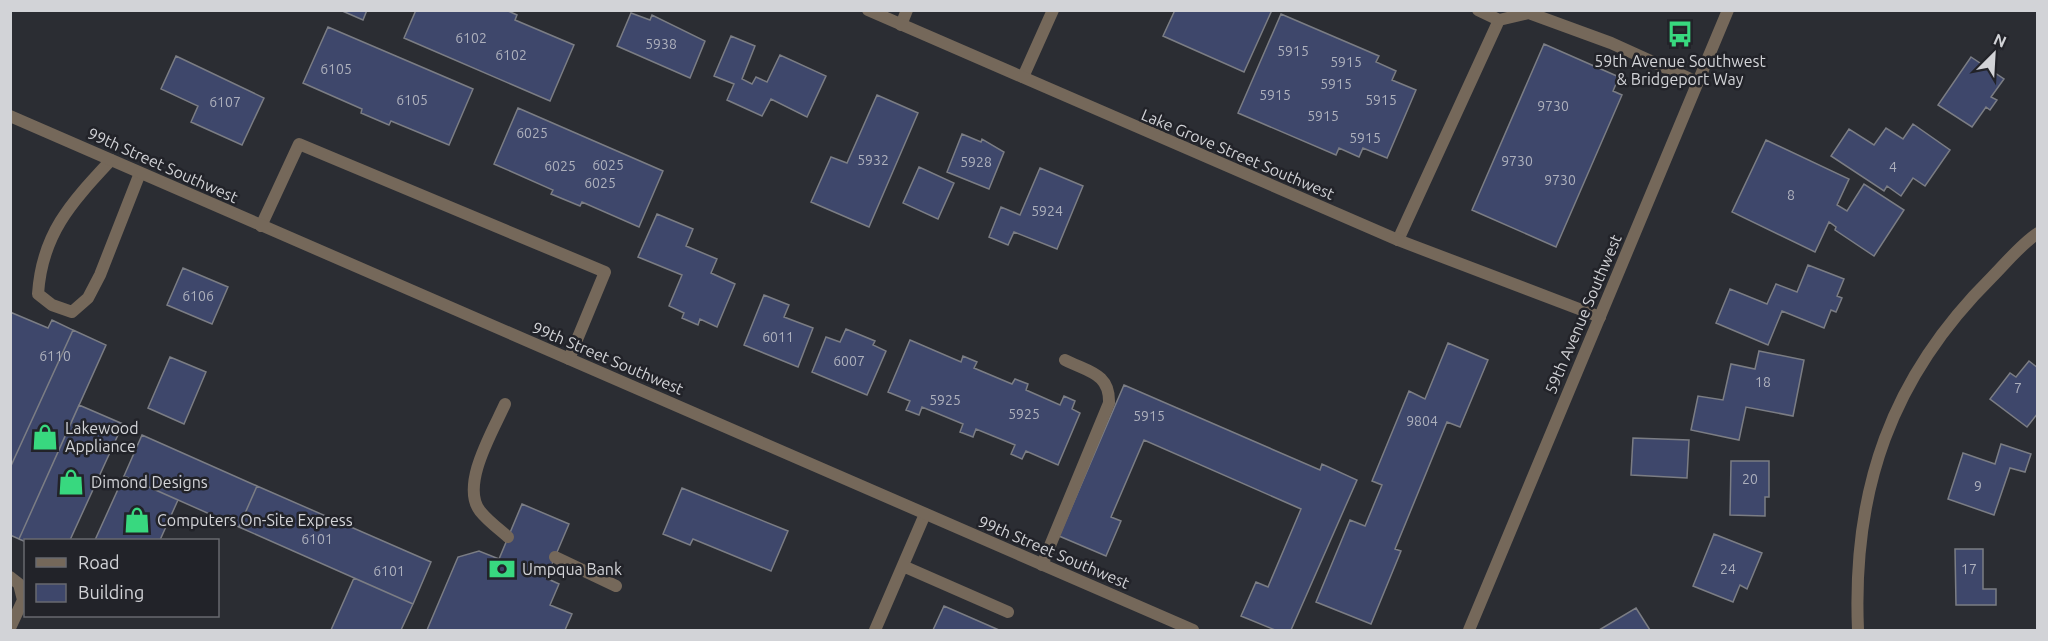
<svg xmlns="http://www.w3.org/2000/svg" width="2048" height="641" font-family="Ubuntu,sans-serif">
  <rect width="100%" height="100%" fill="#2b2d33"/>
  <path fill="#3e476b" stroke="#7b7d84" stroke-width="1.5" d="M340,10H367L363,20Z
    M416,10H506L517,15L515,20L574,45L550,101L404,38Z
    M1175,10H1272L1244,72L1163,36Z
    M631,13L650,20L652,15L705,41L690,78L617,46Z
    M1281,14L1379,56L1376,62L1396,71L1392,80L1416,90L1387,158L1363,148L1359,157L1339,148L1336,155L1238,113Z
    M328,27L473,89L449,145L391,121L389,125L361,113L362,109L303,83Z
    M731,36L755,46L742,79L752,84L756,77L767,82L780,55L826,76L807,117L771,99L762,116L727,100L734,84L714,76Z
    M1544,44L1619,77L1613,91L1622,95L1556,247L1472,210Z
    M176,56L264,98L242,145L191,122L198,106L161,89Z
    M1971,57L2004,79L1991,97L1997,100L1990,110L1986,107L1972,127L1938,105Z
    M877,95L918,113L869,227L811,202L831,157L847,163Z
    M518,108L663,171L639,227L582,202L580,206L551,194L553,190L494,164Z
    M1913,124L1950,150L1925,186L1913,178L1901,196L1887,186L1884,191L1831,156L1849,129L1874,145L1886,128L1903,139Z
    M962,134L981,142L982,139L1004,152L989,189L947,172Z
    M1766,140L1849,179L1837,205L1847,211L1864,184L1904,210L1874,256L1835,230L1836,227L1829,222L1815,252L1732,212Z
    M919,167L954,183L938,219L903,203Z
    M1040,168L1083,186L1057,249L1014,232L1008,245L989,237L1001,207L1020,215Z
    M657,214L693,229L686,246L717,259L711,273L735,284L717,327L700,319L698,325L682,318L684,313L669,306L682,275L638,257Z
    M1808,265L1844,279L1837,296L1842,298L1836,312L1831,310L1824,328L1782,311L1768,345L1716,323L1730,289L1767,304L1776,284L1797,292Z
    M183,268L228,287L212,324L167,305Z
    M764,295L789,305L784,317L813,328L798,367L744,345Z
    M10,312L48,328L52,320L73,330L10,468Z
    M846,329L875,341L873,345L886,351L867,395L812,372L826,337L840,342Z
    M73,330L106,345L19,539L10,535V468Z
    M910,340L961,362L963,356L977,362L974,368L1012,384L1015,379L1028,384L1026,390L1060,405L1064,396L1075,401L1072,409L1080,413L1058,465L1026,451L1022,459L1011,454L1015,445L976,429L973,437L960,432L963,424L922,407L919,415L906,410L910,401L888,392Z
    M1448,343L1488,360L1460,427L1447,422L1395,549L1401,551L1371,624L1316,602L1350,520L1365,526L1382,485L1372,481L1409,391L1425,399Z
    M1759,351L1804,360L1793,416L1746,407L1739,440L1691,430L1698,396L1723,400L1731,364L1755,369Z
    M170,357L206,372L184,424L148,408Z
    M2029,361L2038,368V413L2027,427L1990,399L2010,373L2016,377Z
    M1124,385L1320,470L1322,464L1357,480L1291,630H1275L1241,616L1256,582L1268,587L1301,509L1144,440L1111,517L1121,521L1106,556L1059,536Z
    M79,405L123,424L70,540L26,542L19,539Z
    M142,435L257,486L239,527L124,476Z
    M1633,438L1689,440L1687,478L1631,475Z
    M2001,444L2031,454L2025,472L2010,468L1994,515L1948,499L1963,453L1995,464Z
    M1731,461H1769V497H1765V516L1730,515Z
    M124,476L178,500L160,540H95Z
    M257,486L431,562L413,604L239,527Z
    M682,488L788,531L771,571L693,539L690,545L663,534Z
    M522,504L569,524L546,578L559,584L550,605L572,614L565,630H427L458,557L479,551L499,559Z
    M1714,534L1762,553L1747,589L1740,585L1733,602L1693,586Z
    M1955,549H1983V589H1996V605H1956Z
    M354,578L413,604L401,630H331Z
    M944,606L999,630H933Z
    M1636,608L1650,630H1599Z"/>
  <g fill="none" stroke-linecap="round" stroke-linejoin="round">
    <path stroke="#75685a" stroke-width="12" d="M1478,10L1499,20L1529,13L1611,43L1697,82
      M901,25L907,10
      M1023,77L1053,10
      M111,160C72,202 42,233 38,294L52,305L72,312L88,298L100,275L140,173
      M261,226L299,144L605,272L569,359
      M1398,240L1499,20
      M505,404C493,431 460,485 480,511C488,521 499,529 508,537
      M555,557L616,586
      M1042,565L1109,403C1110,373 1088,372 1065,360
      M903,566L1008,612
      M10,577L19,584L23,600L10,628
      M875,630L925,514"/>
    <path stroke="#75685a" stroke-width="12" d="M868,10L1398,240L1600,317
      M10,116L1193,630
      M1858,630C1852,490 1891,377 1992,277C2006,263 2021,244 2038,233"/>
    <path stroke="#75685a" stroke-width="12" d="M1469,630L1728,10"/>
  </g>
  <defs>
    <g id="bus-bare" transform="scale(2.07)"><path d="M-5-6H5V4H4V6H2V4H-2V6H-4V4H-5ZM-3.5-4V0h7V-4ZM-3.5 1.2v1.5H-2V1.2ZM2 1.2v1.5H3.5V1.2Z" fill="#38d87f" stroke="#222329" stroke-width="2.5" paint-order="stroke"/></g>
    <g id="shop-bare" transform="scale(2.07)"><path d="M-5-2.5h2.3a2.7 3.5 0 0 1 5.4 0H5L5.5 6h-11ZM-1.5-2.5h3a1.5 2.3 0 0 0-3 0Z" fill="#38d87f" stroke="#222329" stroke-width="2.5" paint-order="stroke"/></g>
    <g id="bank-bare" transform="scale(2.07)"><path d="M-6-4H6V4H-6ZM0-2.3a2.3 2.3 0 1 0 0 4.6a2.3 2.3 0 1 0 0-4.6Z" fill="#38d87f" stroke="#222329" stroke-width="2.5" paint-order="stroke"/></g>
  </defs>
  <g fill-rule="evenodd">
    <use href="#bus-bare" x="1680" y="34"/>
    <use href="#shop-bare" x="45" y="437"/>
    <use href="#shop-bare" x="71" y="482"/>
    <use href="#shop-bare" x="137" y="520"/>
    <use href="#bank-bare" x="502" y="569"/>
  </g>
  <g text-anchor="middle" dominant-baseline="central" stroke-width="5" stroke-linejoin="round" paint-order="stroke">
    <g font-size="14" fill="#adb0bc">
      <text x="471" y="38">6102</text>
      <text x="661" y="44">5938</text>
      <text x="1293" y="51">5915</text>
      <text x="511" y="55">6102</text>
      <text x="1346" y="62">5915</text>
      <text x="336" y="69">6105</text>
      <text x="1336" y="84">5915</text>
      <text x="1275" y="95">5915</text>
      <text x="412" y="100">6105</text>
      <text x="1381" y="100">5915</text>
      <text x="225" y="102">6107</text>
      <text x="1553" y="106">9730</text>
      <text x="1323" y="116">5915</text>
      <text x="532" y="133">6025</text>
      <text x="1365" y="138">5915</text>
      <text x="873" y="160">5932</text>
      <text x="1517" y="161">9730</text>
      <text x="976" y="162">5928</text>
      <text x="608" y="165">6025</text>
      <text x="560" y="166">6025</text>
      <text x="1893" y="167">4</text>
      <text x="1560" y="180">9730</text>
      <text x="600" y="183">6025</text>
      <text x="1791" y="195">8</text>
      <text x="1047" y="211">5924</text>
      <text x="198" y="296">6106</text>
      <text x="778" y="337">6011</text>
      <text x="55" y="356">6110</text>
      <text x="849" y="361">6007</text>
      <text x="1763" y="382">18</text>
      <text x="2018" y="388">7</text>
      <text x="945" y="400">5925</text>
      <text x="1024" y="414">5925</text>
      <text x="1149" y="416">5915</text>
      <text x="1422" y="421">9804</text>
      <text x="1750" y="479">20</text>
      <text x="1978" y="486">9</text>
      <text x="317" y="539">6101</text>
      <text x="1728" y="569">24</text>
      <text x="1969" y="569">17</text>
      <text x="389" y="571">6101</text>
    </g>
    <g font-size="16" fill="#d2d3d7" stroke="#222329" text-anchor="start">
      <text x="1680" y="61" text-anchor="middle">59th Avenue Southwest<tspan x="1680" dy="18">&amp; Bridgeport Way</tspan></text>
      <text x="65" y="428">Lakewood<tspan x="65" dy="18">Appliance</tspan></text>
      <text x="91" y="482">Dimond Designs</text>
      <text x="157" y="520">Computers On-Site Express</text>
      <text x="522" y="569">Umpqua Bank</text>
    </g>
    <g font-size="16" fill="#d2d3d7" stroke="#222329">
      <text transform="translate(1238 154) rotate(23)">Lake Grove Street Southwest</text>
      <text transform="translate(163 165) rotate(24)">99th Street Southwest</text>
      <text transform="translate(1583 314) rotate(-67)">59th Avenue Southwest</text>
      <text transform="translate(608 358) rotate(23)">99th Street Southwest</text>
      <text transform="translate(1054 552) rotate(23)">99th Street Southwest</text>
    </g>
  </g>
  <rect width="2048" height="641" fill="none" stroke="#d2d3d7" stroke-width="24"/>
  <rect x="24" y="539" width="195" height="78" fill="#222329" stroke="#68696f" stroke-width="1.5"/>
  <rect x="36" y="558" width="30" height="9" fill="#75685a" stroke="#68696f" stroke-width="1.5"/>
  <text x="78" y="569" font-size="18" fill="#d2d3d7">Road</text>
  <rect x="36" y="584" width="30" height="18" fill="#3e476b" stroke="#68696f" stroke-width="1.5"/>
  <text x="78" y="599" font-size="18" fill="#d2d3d7">Building</text>
  <g transform="translate(1994 54) rotate(24)" stroke="#222329" stroke-width="4.5" paint-order="stroke">
  <path d="M0-4.5L10 22L0 15L-10 22Z" fill="#d2d3d7"/>
  <text y="-9" font-size="16" font-weight="bold" text-anchor="middle" fill="#d2d3d7">N</text>
  </g>
</svg>
